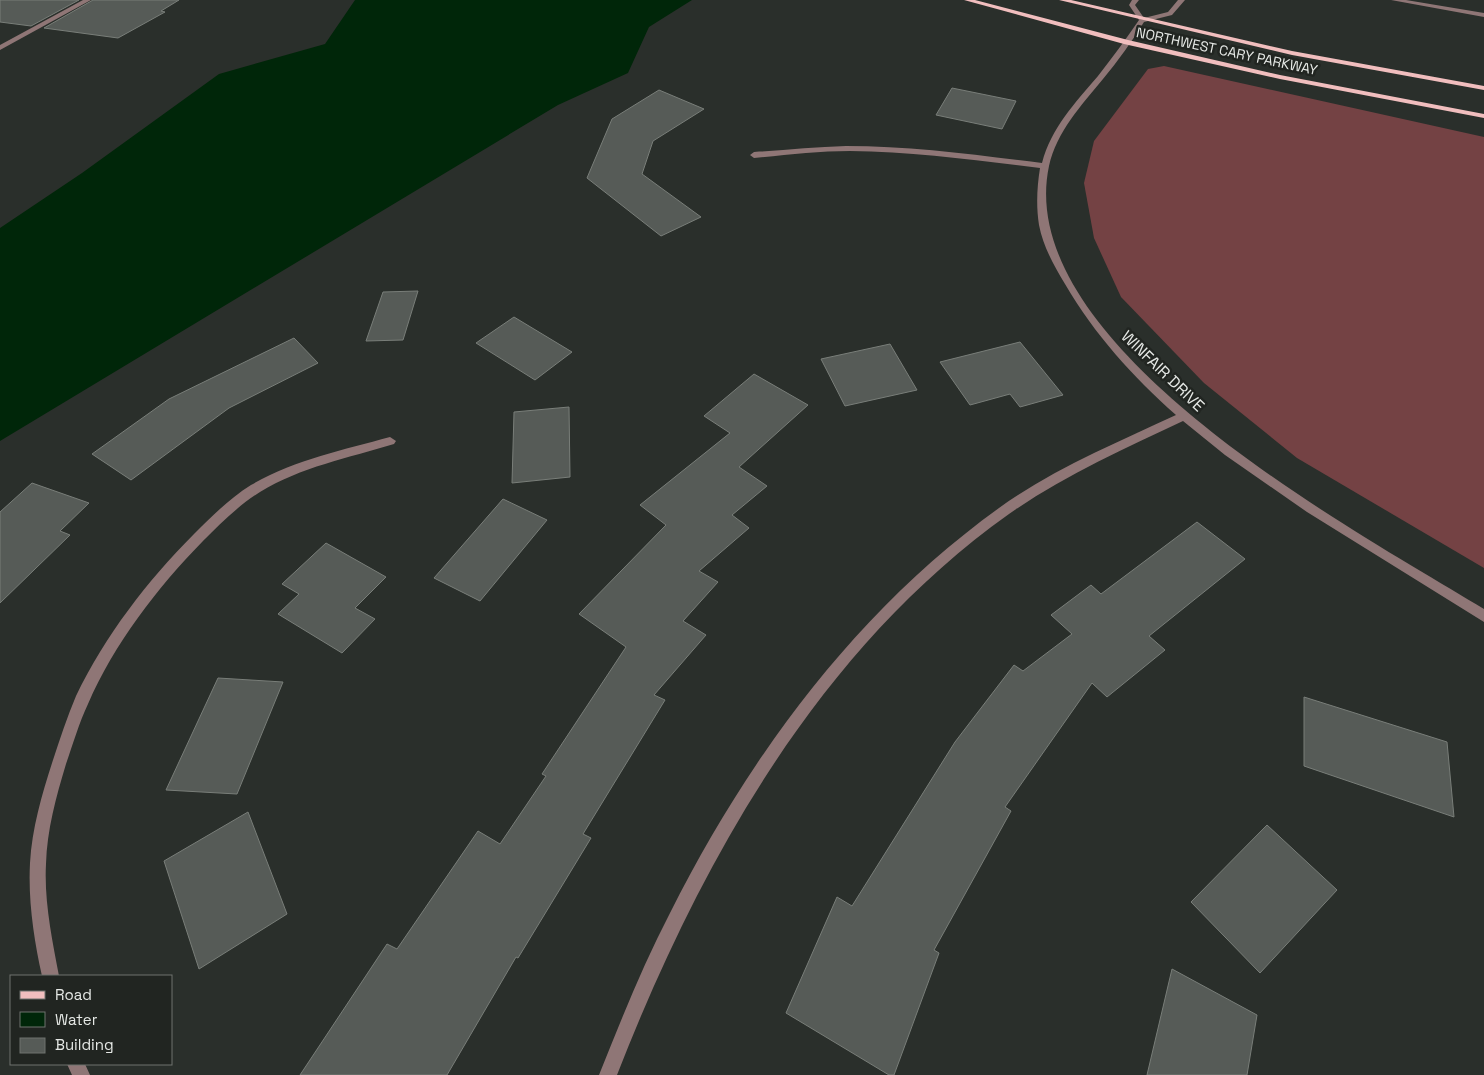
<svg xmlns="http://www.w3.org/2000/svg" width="1484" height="1075" font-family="'Space Grotesk',sans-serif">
  <rect width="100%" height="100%" fill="#2a2f2b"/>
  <path fill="#744244" d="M1164,66L1484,137V568L1297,458L1204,383L1121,297L1094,238L1084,183L1094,141L1148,69Z"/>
  <path fill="#002609" d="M355,0H692L649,27L628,73L558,105L0,441V228L82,173L219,74L325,44Z"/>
  <path fill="#565b57" stroke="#797e79" d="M0,0H79L31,26L0,22Z
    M93,0H179L161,11L165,12L118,38L44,28Z
    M952,88L1016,101L1002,129L936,115Z
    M659,90L704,109L653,141L642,174L701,217L661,236L587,178L612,119Z
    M418,291L403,340L366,341L383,292Z
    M514,317L572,352L535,380L476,343Z
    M294,338L318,363L229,408L131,480L92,454L169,399Z
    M1020,342L1063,395L1020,407L1010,394L970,405L940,362Z
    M890,344L917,390L845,406L821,359Z
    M754,374L808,405L739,467L767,486L732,515L749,528L699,571L718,582L683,621L706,635L654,695L665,700L583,834L591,838L518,958L516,957L447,1075H300L387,944L397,949L478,831L500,844L546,776L542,774L626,647L579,614L666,525L640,505L730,433L704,416Z
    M569,407L570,477L512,483L514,412Z
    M32,483L89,503L60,531L70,535L0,603V512Z
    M503,499L547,520L480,601L434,578Z
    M1197,522L1245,559L1149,636L1165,650L1107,697L1092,683L1005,807L1011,811L934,950L939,953L894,1075H889L786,1013L837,897L852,906L955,742L1014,665L1023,671L1072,634L1051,615L1091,585L1101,594Z
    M326,543L386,577L355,608L375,619L342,653L278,614L299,594L282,584Z
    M218,678L283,682L237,794L166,790Z
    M1304,697L1447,742L1454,817L1304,766Z
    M248,812L287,914L199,969L164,861Z
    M1267,825L1337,890L1260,973L1191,902Z
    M1172,969L1257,1015L1247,1075H1147Z"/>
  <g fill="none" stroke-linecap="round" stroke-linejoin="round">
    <path fill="#8f7676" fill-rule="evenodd" d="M83,0H91L0,50V45Z
      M1132,0H1139L1135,5L1144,18L1168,12L1178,0H1185L1172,15L1144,22C1132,41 1118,61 1103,79C1081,106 1057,131 1049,166C1011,346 1356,531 1484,609V622L1307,512L1225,455L1183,421C1124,449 1063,476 1009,514C819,649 700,862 617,1075H599C621,1020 643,965 670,913C749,756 856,611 999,508C1053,469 1116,443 1176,415C1132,376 1095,335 1065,284C1054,266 1043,246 1039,225C1036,206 1037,187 1040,168C977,160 914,152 850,151C818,151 786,155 754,158L750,155L754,152C785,150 815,147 846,146C912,146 977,155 1042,163C1051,128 1075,103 1098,76C1112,58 1126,39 1139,20L1129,5Z
      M1391,0H1406L1484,13V17Z
      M390,437L396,441L394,444C348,458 301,467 260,492C239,505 220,524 203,541C157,588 114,644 88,704C79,723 73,744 66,764C56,797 47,830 46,864C44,901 52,939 59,976H42C34,940 28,901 30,863C32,828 42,794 53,760C60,739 67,717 76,696C105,636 147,581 194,534C211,517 230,498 251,485C294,460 343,450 390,437Z
      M67,1064H85L90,1075H72Z"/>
    <path fill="#f1bebe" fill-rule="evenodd" d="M964,0H975L1128,40L1280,75L1484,114V118L1280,79L1124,44Z
      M1059,0H1071L1292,51L1484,86V90L1292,55Z"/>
  </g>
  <g text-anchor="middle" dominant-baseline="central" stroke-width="5" stroke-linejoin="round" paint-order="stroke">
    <g font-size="14" fill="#e5e8e5" stroke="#212521">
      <text transform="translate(1227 51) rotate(12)">NORTHWEST CARY PARKWAY</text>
    </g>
    <g font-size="16" fill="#e5e8e5" stroke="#212521">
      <text transform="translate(1163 371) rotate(44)">WINFAIR DRIVE</text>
    </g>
  </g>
  <rect x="10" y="975" width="162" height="90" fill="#212521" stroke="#6f736f"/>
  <rect x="20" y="991" width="25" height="8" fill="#f1bebe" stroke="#6f736f"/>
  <text x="55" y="1000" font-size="15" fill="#e5e8e5">Road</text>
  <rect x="20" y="1012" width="25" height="15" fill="#002609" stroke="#6f736f"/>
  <text x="55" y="1025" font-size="15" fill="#e5e8e5">Water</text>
  <rect x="20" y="1038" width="25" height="15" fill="#565b57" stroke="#6f736f"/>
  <text x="55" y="1050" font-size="15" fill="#e5e8e5">Building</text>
</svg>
